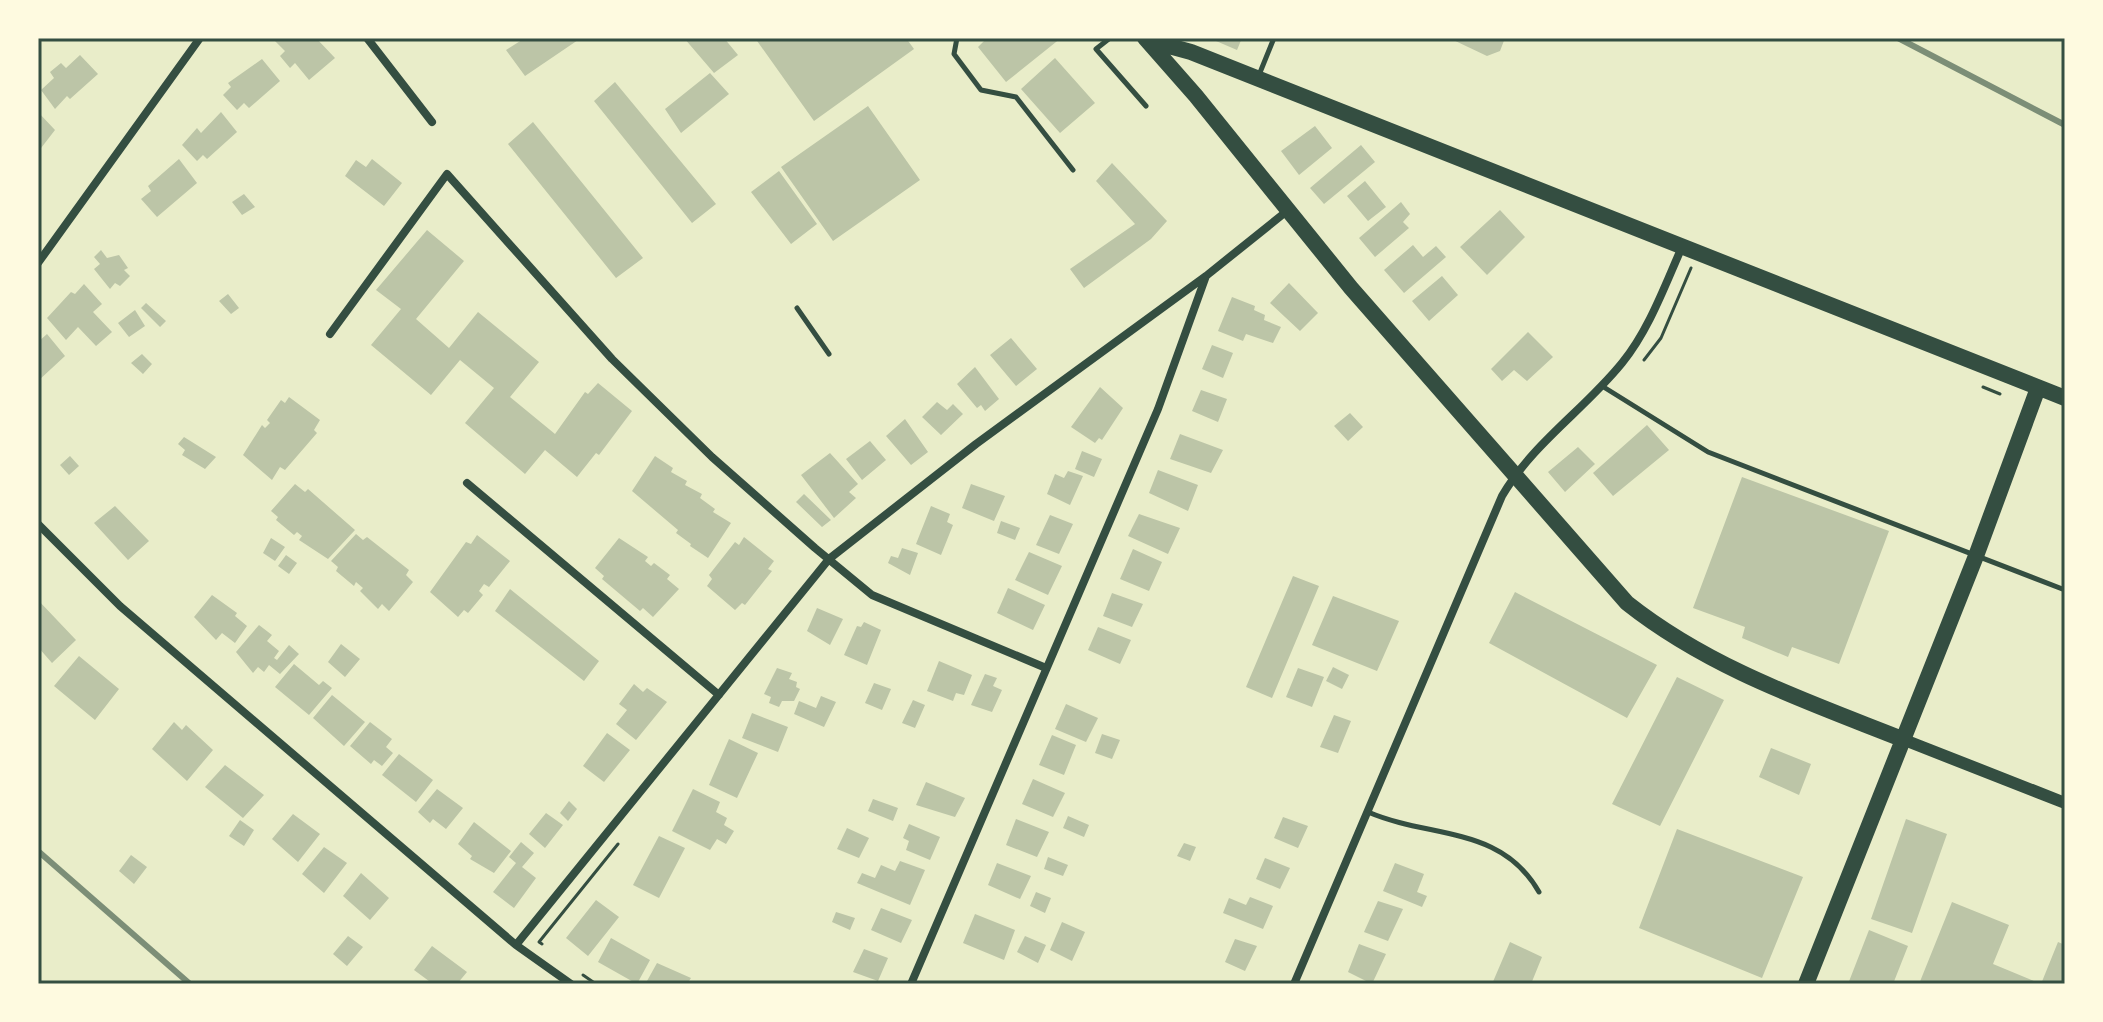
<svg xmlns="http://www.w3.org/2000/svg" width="2103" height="1022" font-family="'Work Sans',sans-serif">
  <rect width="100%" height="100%" fill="#e9edc9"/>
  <path fill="#bcc5a7" d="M272,38H316L335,58L309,80L295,63L290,68L280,56L285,51Z
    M525,38H581L525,76L506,50Z
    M684,38H724L738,55L714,73Z
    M755,38H906L914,49L814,121Z
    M987,38H1061L1006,82L978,47Z
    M1209,38H1242L1237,50Z
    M1449,38H1505L1500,51L1487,56Z
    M80,55L98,74L70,99L67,96L55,109L41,90L54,78L50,72L61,63L66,68Z
    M1055,58L1095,103L1060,133L1021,89Z
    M262,59L280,81L249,108L244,103L237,110L223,95L231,87L228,83Z
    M710,73L729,94L681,133L665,109Z
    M615,82L716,204L692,223L594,101Z
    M868,106L920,180L833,241L781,167Z
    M38,112L55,130L38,152Z
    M221,112L237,132L207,159L203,155L197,161L182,145L197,128L201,133Z
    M533,122L643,258L616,278L508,144Z
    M1315,126L1332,148L1299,175L1281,151Z
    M1361,145L1375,162L1324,204L1310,188Z
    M179,159L197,183L157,217L141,199L151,191L148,186Z
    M372,159L402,183L384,206L345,176L356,160L366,167Z
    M1112,163L1167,221L1151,239L1084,288L1070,269L1135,224L1096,181Z
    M779,171L817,224L791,244L751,192Z
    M1365,181L1386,207L1368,221L1347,196Z
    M244,194L255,207L242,215L232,202Z
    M1401,202L1410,214L1403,222L1409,228L1375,257L1359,238Z
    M1500,210L1525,237L1487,275L1460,247Z
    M427,230L464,261L416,319L449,348L478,312L539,362L510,397L555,434L585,392L588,394L598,383L632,411L599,455L596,453L577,477L545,450L525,474L465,423L494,388L460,360L431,395L371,345L401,309L376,290Z
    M1413,245L1423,257L1436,246L1446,257L1404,293L1384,270Z
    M101,250L107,258L119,255L128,268L124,270L130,276L120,286L115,283L110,289L94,269L100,264L94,257Z
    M1442,276L1458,295L1429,321L1412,301Z
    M1289,283L1318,313L1300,331L1270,303Z
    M84,284L102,304L93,312L112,332L96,346L78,327L66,340L47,318L71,292L75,294Z
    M228,294L239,308L231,314L219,301Z
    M1232,297L1255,306L1254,310L1265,315L1264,320L1281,327L1273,343L1246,334L1243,341L1218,331Z
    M146,303L166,321L160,327L141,308Z
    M135,310L145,326L129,337L118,323Z
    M1528,332L1553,357L1527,381L1514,370L1502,381L1491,369Z
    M47,334L65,356L38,381V342Z
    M1011,338L1037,369L1016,386L990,355Z
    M1212,345L1233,353L1223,378L1202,369Z
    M142,354L152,364L143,374L131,363Z
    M975,367L999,399L985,411L981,405L977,408L957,384Z
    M1100,387L1123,408L1102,440L1099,438L1095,443L1071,427Z
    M1201,390L1227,399L1218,422L1192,411Z
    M289,397L320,420L314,430L317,433L285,470L280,467L272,480L243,455L262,425L265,428L270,423L267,420L281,400L285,403Z
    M937,402L947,410L953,404L963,414L941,435L922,417Z
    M1350,413L1363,427L1348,441L1334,426Z
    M905,419L928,452L911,465L886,436Z
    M1647,425L1669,450L1613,496L1593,473Z
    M1180,434L1223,450L1211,473L1170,459Z
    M184,437L216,457L205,469L182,455L185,450L178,444Z
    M870,441L886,460L862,480L846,459Z
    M1578,447L1595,464L1565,492L1548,472Z
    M1082,451L1102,459L1094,477L1075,469Z
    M830,453L858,484L849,492L856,498L834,518L801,475Z
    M70,456L79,466L69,475L60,465Z
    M655,456L673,468L671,472L687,481L685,485L702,494L700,498L715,509L713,512L731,523L708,558L690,546L691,544L676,533L678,530L632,491Z
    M1158,470L1198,485L1188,511L1149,493Z
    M1068,471L1083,476L1070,505L1047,494L1055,474L1064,478Z
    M1742,477L1889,531L1839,664L1792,647L1788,657L1742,638L1745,627L1693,608Z
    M295,484L305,492L308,489L355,530L328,559L299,540L302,536L297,532L294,535L276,520L278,517L271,511Z
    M971,484L1005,496L994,521L962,508Z
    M804,494L831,520L822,527L796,502Z
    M115,506L149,541L128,560L94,523Z
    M931,506L950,514L947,522L953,525L941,555L916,544Z
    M1139,514L1180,528L1168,554L1128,536Z
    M1050,515L1073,524L1059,554L1036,545Z
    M1001,521L1020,528L1015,540L997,533Z
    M356,534L363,540L367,537L409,570L406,575L413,582L389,611L382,604L378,609L360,591L363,588L356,582L354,586L336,571L338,567L331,561Z
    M477,535L510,561L489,587L484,584L479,591L483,595L468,613L464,610L458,617L430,592L466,542L471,544Z
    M744,537L774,561L768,569L772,571L745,605L742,603L735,610L707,586L712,579L709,575L735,542L739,545Z
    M271,538L285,547L275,561L263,553Z
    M619,538L648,557L645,561L651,566L654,563L670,575L667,579L679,589L653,617L643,608L640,611L602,579L604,576L595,568Z
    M902,548L918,553L910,575L888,563L891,556L898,558Z
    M1133,549L1162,562L1149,591L1120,579Z
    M1029,552L1062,566L1048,595L1015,580Z
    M286,555L297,563L289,574L278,566Z
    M1293,576L1319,586L1272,698L1246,687Z
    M1008,588L1045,605L1033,630L997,613Z
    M510,589L599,661L584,681L495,611Z
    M1515,592L1657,665L1627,718L1489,643Z
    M1112,593L1143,604L1132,627L1103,616Z
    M212,595L237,613L235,616L247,626L235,643L222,633L216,640L194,617Z
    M1333,596L1399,621L1377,671L1312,645Z
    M38,600L76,640L52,663L38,647Z
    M817,608L843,619L830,645L807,631Z
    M864,622L881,630L867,665L844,655L857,626L861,627Z
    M259,625L272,635L267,641L279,651L274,658L277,660L289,645L299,654L280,674L269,665L264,672L258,667L253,673L236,652Z
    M1098,627L1131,640L1120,664L1088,650Z
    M341,644L360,659L345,677L328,662Z
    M79,656L119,689L95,720L54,686Z
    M939,661L972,675L964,695L956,693L953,701L927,691Z
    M294,664L319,685L323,681L332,688L309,715L275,687Z
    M1333,667L1349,675L1342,689L1326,681Z
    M777,668L792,673L789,679L797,682L796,687L800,689L794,701H782L779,707L769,703L771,697L764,694Z
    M1298,668L1324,677L1312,707L1286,697Z
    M985,674L997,678L993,686L1002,690L992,712L971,705Z
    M1677,677L1724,700L1660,826L1612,804Z
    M874,683L891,689L882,710L865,703Z
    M634,684L643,692L647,688L667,702L636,740L616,724L627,710L619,704Z
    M332,695L365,722L344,746L313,718Z
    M821,696L836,702L824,727L794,714L799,701L816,708Z
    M913,700L925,705L915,728L902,723Z
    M1066,704L1098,718L1086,742L1055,729Z
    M752,713L788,727L778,752L742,738Z
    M1334,715L1351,721L1338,753L1320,747Z
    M174,722L182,730L186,725L213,750L187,781L152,749Z
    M370,722L392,739L386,747L393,753L382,766L374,760L371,764L350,746Z
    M607,733L630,750L604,782L583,766Z
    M1102,734L1120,740L1112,759L1095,753Z
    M1052,735L1076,745L1064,775L1039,765Z
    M729,739L758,753L737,798L709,785Z
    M1771,748L1811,764L1799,795L1759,777Z
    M399,754L433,780L416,802L382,775Z
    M225,765L264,795L243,818L205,787Z
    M1033,779L1065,793L1053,817L1022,804Z
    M926,782L965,798L955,817L916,805Z
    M437,789L463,808L446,829L433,819L430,823L418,812Z
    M693,789L720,802L716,812L727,818L724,825L734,831L726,844L717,839L710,850L672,831Z
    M873,799L898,808L893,821L868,811Z
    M569,801L577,809L568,821L560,813Z
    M546,813L563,825L545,848L529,834Z
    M293,814L320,834L298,862L272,839Z
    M1068,816L1089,825L1084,837L1063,828Z
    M1283,817L1308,826L1298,848L1274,838Z
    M1016,819L1049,832L1037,857L1006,845Z
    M1906,819L1947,834L1912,933L1871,919Z
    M240,820L254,830L244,846L229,836Z
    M474,822L511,851L494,873L470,859L472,856L458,844Z
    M909,824L940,837L930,860L906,850L909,841L903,838Z
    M847,828L869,838L859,858L837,849Z
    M1677,829L1803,877L1762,978L1639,928Z
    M659,836L685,848L659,898L633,885Z
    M521,842L534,853L522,867L536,878L514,908L493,892L516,863L509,857Z
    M1184,843L1196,847L1190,861L1177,856Z
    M324,847L347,863L324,893L302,874Z
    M131,855L147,867L134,884L119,871Z
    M1048,857L1068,865L1063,876L1044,869Z
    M1265,858L1290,868L1280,889L1256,879Z
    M900,861L925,870L910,905L857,883L862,873L875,878L881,865L895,871Z
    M997,863L1031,876L1020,899L988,885Z
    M1395,863L1424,874L1417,892L1427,896L1422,907L1383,891Z
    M361,873L389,898L370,920L343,896Z
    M1036,892L1051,898L1045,913L1030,906Z
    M1250,897L1273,906L1263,929L1223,913L1229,898L1246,905Z
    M596,900L619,917L588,956L566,938Z
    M1378,901L1403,909L1388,941L1364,932Z
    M1952,902L2009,925L1993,964L2041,984L2058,942L2065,945V984H1919Z
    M881,908L912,920L901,943L871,930Z
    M836,912L855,918L850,930L832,922Z
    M975,914L1015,930L1004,960L963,943Z
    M1062,922L1085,932L1072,961L1050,950Z
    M1869,930L1908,946L1893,984H1848Z
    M348,936L363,947L347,966L333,954Z
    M1025,936L1046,945L1038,963L1017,952Z
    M611,938L650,960L637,984L598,962Z
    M1235,939L1257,946L1245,971L1225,962Z
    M1510,942L1542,957L1531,984H1492Z
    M1359,944L1386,954L1372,984L1348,972Z
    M432,946L467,972L457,984H433L414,970Z
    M864,949L888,958L878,981L853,972Z
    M657,963L691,978L687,984L647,981Z"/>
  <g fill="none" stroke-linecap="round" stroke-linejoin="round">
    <path stroke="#344e41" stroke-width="3" d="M1644,360L1661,338L1691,268
      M1983,387L2000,394
      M542,944L539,942L618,844
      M583,975L596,984"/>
    <path stroke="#344e41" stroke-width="5" d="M957,38L954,54L981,90L1016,97L1073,170
      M1110,38L1096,49L1146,106
      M1259,75L1274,38
      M797,308L829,354
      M1602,386L1708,452L2065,590
      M1368,812C1431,839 1501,825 1539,892"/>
    <path stroke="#344e41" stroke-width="8" d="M367,38L432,122
      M38,263L200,38
      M330,334L447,174L612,359L712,457L815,548L872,595L1046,668
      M467,483L719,695
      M38,524L120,606L516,945L571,984
      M516,945L829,559L976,444L1206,276
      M911,984L1158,409L1206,276L1287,211
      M1294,984L1502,496C1533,443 1584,410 1622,363C1649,330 1665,285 1682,247"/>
    <path stroke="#344e41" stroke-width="12" d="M1902,739L2065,803"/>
    <path stroke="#344e41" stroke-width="16" d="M1145,38L1196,96L1351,288L1627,603C1709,668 1806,701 1902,739
      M1147,40L1191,52L2065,398
      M1806,984L1976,556L2038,388"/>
    <path stroke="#7c8e77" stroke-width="6" d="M1898,38L2065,125
      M38,851L190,984"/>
  </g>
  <rect width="2103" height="1022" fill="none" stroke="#fefae0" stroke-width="80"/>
  <rect x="40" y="40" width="2023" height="942" fill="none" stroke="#344e41" stroke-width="3"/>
</svg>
